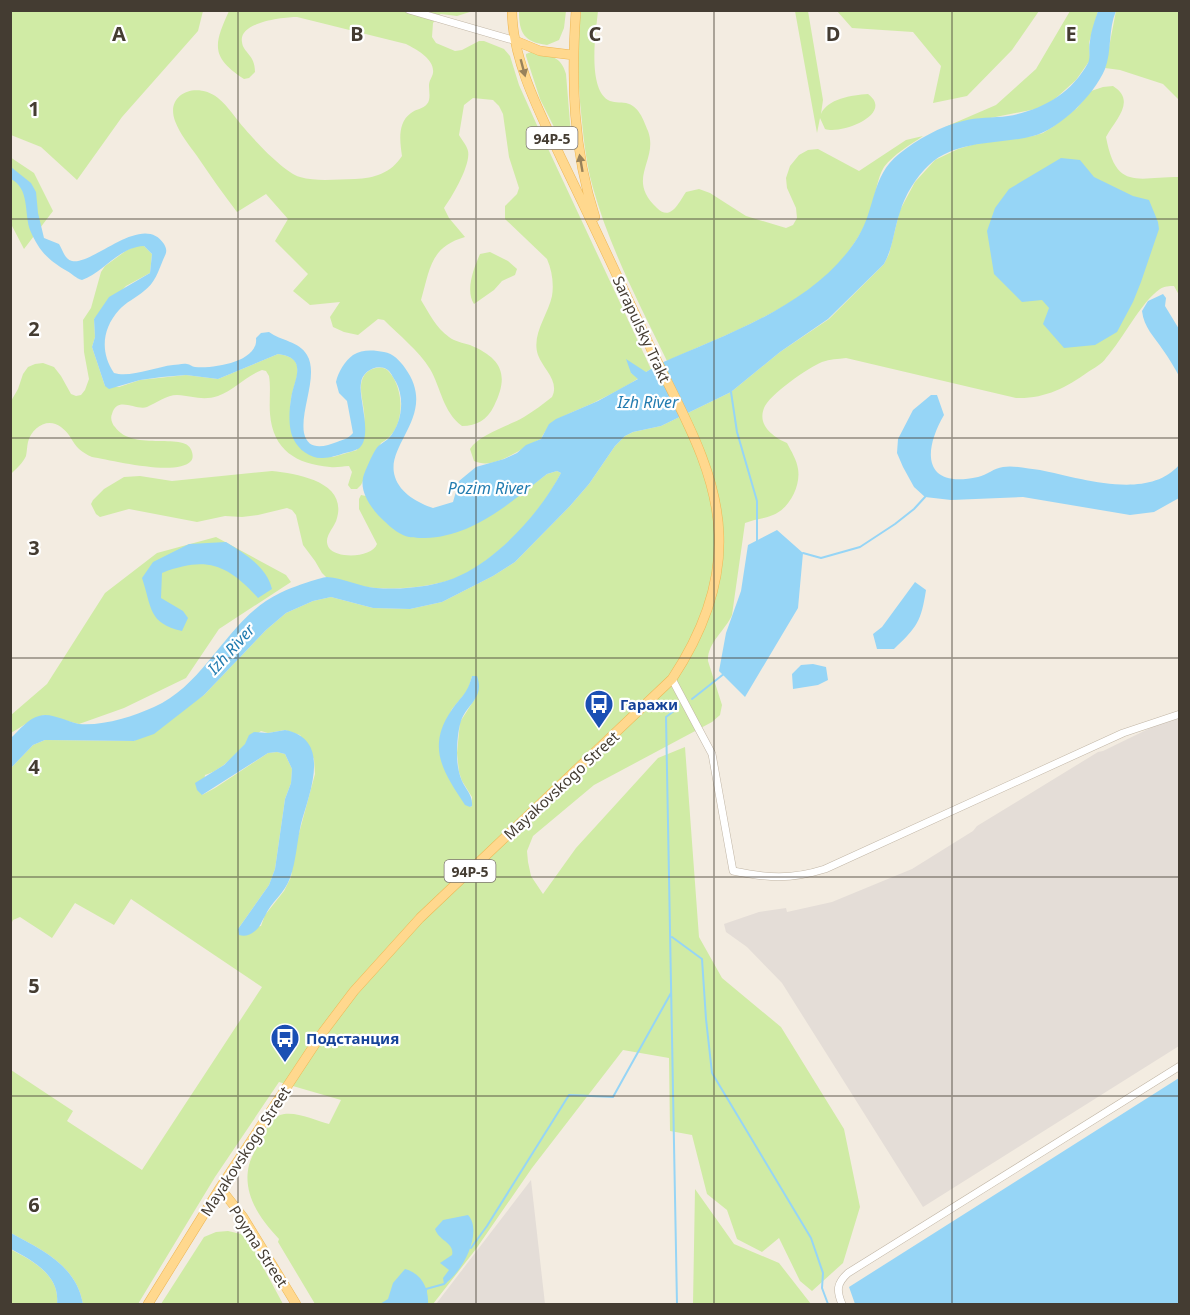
<svg xmlns="http://www.w3.org/2000/svg" width="1190" height="1315" font-family="'Noto Sans',sans-serif">
  <rect width="100%" height="100%" fill="#f3ece1"/>
  <path fill="#e4ddd7" d="M1179,714V1046L923,1207L782,983L747,947L726,932L724,924L759,912L786,908L787,912L832,902L912,869L973,831L977,826L1098,752L1103,751Z
    M531,1180L545,1304H436Z"/>
  <path fill="#d0eba5" fill-rule="evenodd" d="M10,11L11,10L203,11L198,31L122,117L77,180L41,147L11,135Z
    M229,11H473L457,16L441,14L438,16L433,23L432,37L436,43L455,51L462,50L479,41H484L504,49L510,56L519,85L536,123L651,369L646,372L631,373L639,378C625,387 611,394 597,401C577,412 551,416 541,439C521,447 496,471 474,461L470,449C479,434 509,426 524,417C534,411 543,404 552,397C560,381 543,369 538,355C531,335 548,315 552,296C554,284 552,270 547,259L505,219V206L517,194L519,188L509,157L503,114L499,106L493,100L473,98L464,105L459,135C462,140 467,146 468,151C471,165 452,197 444,208L449,218L465,237C430,247 430,269 421,300C429,313 436,328 449,337C454,341 463,343 470,345C501,358 510,374 494,406C487,420 477,426 462,426C443,412 441,388 430,369C419,351 399,335 384,320L378,319L358,335L344,332L333,327L330,317L340,302L310,305L293,291L308,274L275,241L288,219L266,194L237,212C223,194 210,175 197,156C189,145 180,134 175,121C165,94 196,81 218,98C228,106 236,119 245,129C256,142 284,172 300,177C317,182 338,179 355,179C375,178 391,173 402,156C400,142 397,123 411,113C416,109 423,109 427,104C431,99 429,92 429,86C429,80 432,78 433,73C435,59 416,49 406,44L297,17C284,17 238,22 242,42C243,53 255,54 255,72L249,78L244,79C210,57 214,44 229,11Z
    M519,11H566L564,28L559,40L547,45C524,42 519,33 519,11Z
    M581,11H598C596,31 587,87 608,100C613,103 620,102 626,103C639,106 643,119 648,131C659,161 625,178 657,208C671,222 679,202 686,192L699,189L710,193L746,216L786,228L793,225L797,218L796,208L787,188L786,178L790,166L799,155L808,150L818,149L859,171L906,140L923,136C910,145 894,154 884,167C877,179 876,193 872,206C867,224 857,240 846,255C809,305 722,336 667,361C640,305 610,249 593,188C585,160 583,131 580,102C578,72 576,40 581,11Z
    M795,11H808L823,100L821,114C827,99 852,95 868,94C895,114 841,135 825,129L820,118L817,133Z
    M837,11H836H1039L1012,50L967,96L933,103L941,66L913,32L852,28Z
    M1070,11H1098L1089,43L1090,60L1076,80L1056,98L1041,108L945,127L996,105L1036,69Z
    M1116,11H1179V100L1163,84L1120,70L1105,68Z
    M531,52C548,55 561,55 566,74L571,135L568,140H562L559,137L540,99L526,56V54Z
    M1113,86C1137,101 1115,120 1106,137C1116,191 1137,177 1179,177V295L1174,286C1169,286 1165,286 1160,289C1141,302 1123,339 1106,358C1102,364 1094,368 1088,372C1066,388 1044,399 1016,398L846,358C838,359 830,359 822,362C809,367 769,395 764,408C757,426 774,437 787,443C791,451 797,460 798,469C801,486 789,509 773,515C764,519 754,519 745,523L732,615C725,631 707,643 708,661L722,705L720,715L712,722L594,785L533,836L527,851L528,862L531,876L543,894L576,848L658,758L685,747L699,937L722,978L781,1027L844,1129L860,1207L843,1263L812,1291L800,1281L779,1238L762,1252L737,1239L727,1210L707,1194L692,1135L670,1131L669,1058L623,1050L532,1168L476,1249L433,1304H315L278,1242L279,1239C260,1219 242,1194 249,1165C251,1157 257,1148 260,1140C265,1132 270,1119 280,1115C294,1110 315,1120 329,1124L341,1100L279,1082L215,1177L138,1304H83C76,1265 42,1250 11,1233V1070L73,1111L67,1121L142,1170L262,987L131,899L114,925L75,903L52,938L20,917L13,920L11,924V768L33,745L45,740L134,741L204,695L266,630L286,613L313,601L331,597L373,608L410,609L442,602L493,576L515,562L570,506L589,484L615,446L625,436L633,432L661,426L731,392L780,352L829,319L884,264L889,254L900,210L915,182L935,160L958,149L975,144L1033,136L1043,133L1054,126L1077,108L1091,91L1103,87ZM472,676L476,697L460,722L457,753L459,772L462,781L472,797V806L470,807L440,736L452,709L468,690ZM285,730L300,735L314,759L315,774L295,848L291,877L284,891L265,915L261,926L238,929L269,885L275,869L285,799L291,783L292,769L285,754L277,752L268,753L215,788L202,795L205,775C227,769 242,744 261,731L268,733Z
    M10,157L34,173L53,211L24,249L11,224Z
    M137,246H144L152,254L150,273L126,286L94,319L95,337L92,347L105,386L119,387L140,380L186,375L218,379L278,354C310,358 294,380 291,399C289,411 290,426 293,438L333,457L357,450C359,441 363,431 364,422C367,406 352,381 370,370C374,368 379,367 383,368C388,369 390,373 393,377C405,397 404,432 381,443L361,485L357,489H351L348,485L352,472L349,466C342,466 337,468 330,467C296,464 273,450 270,414C269,401 271,388 269,376L266,371L262,370C246,376 234,390 218,396C203,401 192,396 177,395C167,395 156,403 147,407C136,411 117,395 112,414C110,418 112,424 115,427C133,453 188,430 192,452C193,455 193,459 191,461C177,477 111,460 92,457C70,447 76,439 61,427C48,417 32,427 28,442C27,446 27,451 26,456C23,463 16,469 11,474V401L18,389L23,374L28,367L35,364L43,363L54,367L61,376L71,394L76,396L81,395L85,390L89,379L84,352L83,320L91,308L101,272L105,266L127,250Z
    M490,252L508,261L517,269L515,275L502,281L494,290L474,304C465,290 474,268 480,254Z
    M272,471C299,474 347,482 337,518C335,528 322,537 329,548C337,559 372,558 377,544L359,509V499L361,495L366,496L377,513L387,523L518,496L547,474L557,471L561,473C540,514 504,553 463,575C441,586 400,590 376,588C360,587 342,581 326,577L322,573L315,561L303,545L296,515L292,510L287,508L258,515L242,517L225,516L197,522L129,509L100,517L96,514L91,504L93,500L104,489L124,477L140,476L172,481Z
    M216,537L286,575L291,582L219,629L186,678L124,708L79,724L44,715L32,720L11,733V715L47,684L105,593L157,553Z
    M695,1189L734,1244L779,1263L811,1304H693Z
    M228,1231L241,1234L250,1243L283,1304H161L204,1237L216,1232Z
    M10,1249C33,1261 60,1275 57,1304H11Z"/>
  <path fill="#96d5f6" d="M1098,11H1116C1108,29 1112,51 1105,69C1094,95 1060,129 1033,136C999,145 957,139 929,165C916,177 905,195 900,212C894,229 893,248 884,264L828,319L780,352L731,392L661,426L633,432L625,436L615,446L589,484L570,506L515,562L493,576L442,602L410,609L373,608L331,597L313,601L286,613L266,630L204,695L154,734L134,741L45,740L33,745L11,768V738C18,731 29,718 39,716C51,712 67,722 79,724C103,726 132,717 154,707C208,683 227,618 280,593C287,589 321,577 327,577C344,578 360,587 376,588C402,590 437,587 461,575C501,556 541,511 561,473L557,471L547,474C511,502 473,537 425,538C418,538 409,538 403,535C394,531 385,522 378,515C370,506 360,491 363,478C364,473 373,453 376,449C379,444 385,442 389,438C402,423 405,399 396,382C394,379 391,373 389,371C379,362 362,371 361,383C358,398 374,438 358,449C354,451 349,452 345,453C338,455 330,458 323,458C311,459 299,450 294,440C288,429 289,411 291,399C293,381 310,358 278,354L218,379L186,375L162,377L140,380L109,389L105,386L92,347L95,337L94,319L109,297L150,273L152,254L144,246C119,247 104,272 82,280C75,278 73,274 67,271C48,260 39,251 30,230C24,213 30,189 11,179V167L31,183L36,192L38,213L44,238L59,244C63,250 64,259 72,261C92,266 143,211 164,244C168,251 166,253 163,260C158,272 155,283 144,291C136,298 126,302 119,310C102,329 100,352 114,373C130,378 155,367 173,365C177,365 183,363 187,364C190,364 192,367 195,367C213,369 259,362 256,338L261,333L269,332C281,341 299,341 307,355C319,375 300,410 304,433C308,451 324,447 337,442C344,439 348,439 353,433L347,401L339,393L336,382C338,372 345,361 353,355C362,349 374,350 384,352C393,353 400,361 405,368C439,415 384,444 395,477C400,493 418,503 433,508L453,502L459,481L476,467L504,459L517,453L526,445L541,439L549,424L556,419L598,401L638,379L631,373L626,359L646,372L659,364C727,334 817,304 858,237C876,208 871,176 899,154C918,139 939,127 963,121C977,117 993,118 1008,116C1042,110 1071,94 1088,63C1091,57 1088,48 1090,41C1091,31 1095,20 1098,11Z
    M1061,158L1080,160L1094,177L1133,196L1149,200L1158,222L1159,229L1141,282L1133,302L1117,332L1095,345L1064,348L1043,324L1049,308L1042,300L1022,302L994,274L987,231L995,208L1009,189Z
    M1163,294L1166,298L1165,306L1179,329V376C1174,367 1169,358 1163,350C1154,336 1144,328 1142,311L1148,301Z
    M931,395H937L944,415C922,453 924,489 978,477C987,475 994,468 1003,467C1014,465 1029,469 1040,470C1080,478 1148,501 1179,465V498L1154,512L1130,515L1023,497L951,500L925,497L914,487L903,467L897,453L898,439L913,410Z
    M777,530L803,553L798,608L745,697L719,671L726,633L741,591L748,545Z
    M226,542C244,553 267,567 272,589L258,598C227,564 206,556 162,573L161,598L183,611L188,618L182,631C148,623 152,608 142,578L153,562L189,544Z
    M915,582L926,590C921,622 917,627 894,649H877L873,634L882,627Z
    M813,664L826,667L828,680L818,685L793,689L792,674L801,665Z
    M472,676H477C485,698 467,704 461,721C458,730 457,744 457,753C457,762 458,772 462,781C466,790 473,795 472,806L470,807L465,805C444,773 426,748 451,711C461,696 467,695 472,676Z
    M285,730C333,739 309,794 301,824C297,841 296,862 290,878C285,893 271,902 265,916C261,922 261,926 255,931C250,935 245,937 239,935L238,929L269,885L275,869L285,799L291,783L292,769L285,754L277,752L268,753L202,795L197,790L195,783L224,765L245,744L249,735L254,732L268,733Z
    M1179,1078V1304H855L849,1287Z
    M468,1215C484,1232 461,1275 444,1284L443,1278L449,1270L440,1263L452,1255C455,1243 439,1241 435,1229L443,1220Z
    M11,1233C42,1250 76,1265 83,1304H57C60,1275 33,1261 11,1249Z
    M405,1269C421,1273 429,1288 428,1304H380L388,1299L393,1283Z"/>
  <g fill="none" stroke-linecap="round" stroke-linejoin="round">
    <path stroke="#96d5f6" stroke-width="2" d="M731,392L737,432L757,501V542
      M803,553L821,558L860,547L895,524L914,509L925,497
      M692,699L725,673
      M672,937L702,959L706,1019L712,1073L811,1238L823,1273L822,1288L828,1304
      M471,1248L487,1226L569,1095L613,1097L671,993
      M426,1291V1289L444,1284L446,1282
      M677,1304L666,717L679,707"/>
    <g stroke="#c1b6a6" stroke-width="8">
      <path id="minor" d="M409,10L516,41
        M672,679L712,754L733,871C768,878 790,880 825,869L1123,733L1180,714
        M842,1304C836,1290 837,1283 848,1273L1180,1066"/>
    </g>
    <g stroke="#eeb754" stroke-width="10">
      <path id="major" d="M576,10C571,80 573,150 595,217
        M516,41L540,51L573,55
        M220,1188L243,1217L296,1304
        M148,1304L220,1188L323,1032L354,991L420,918L672,679C701,635 721,587 719,535C717,470 680,409 653,353C623,288 593,224 562,160C541,115 512,61 512,10"/>
    </g>
    <use href="#minor" stroke="#fff" stroke-width="7"/>
    <use href="#major" stroke="#ffd88e" stroke-width="9"/>
  </g>
  <defs><path id="oneway-solid" d="M-6-.8H1V-3.2L6.5 0L1 3.2V.8H-6Z" transform="scale(1.5)"/></defs>
  <g fill="#98825b">
    <use href="#oneway-solid" transform="translate(523 68) rotate(75)"/>
    <use href="#oneway-solid" transform="translate(581 163) rotate(-100)"/>
  </g>
  <path fill="none" stroke="#443c32" stroke-width="1.5" stroke-opacity="0.55" d="M238,10V1304M476,10V1304M714,10V1304M952,10V1304M10,219H1180M10,438H1180M10,658H1180M10,877H1180M10,1096H1180"/>
  <defs>
    <g id="bus-pin" transform="scale(1.5)"><path d="M0 17L-7.5 6A9.5 9.5 0 1 1 7.5 6Z" fill="#1a4fb4" stroke="#fff"/><path d="M-5-6H5V4H4V6H2V4H-2V6H-4V4H-5ZM-3.5-4V0h7V-4ZM-3.5 1.2v1.5H-2V1.2ZM2 1.2v1.5H3.5V1.2Z" fill="#fff"/></g>
  </defs>
  <g fill-rule="evenodd">
    <use href="#bus-pin" x="599" y="704"/>
    <use href="#bus-pin" x="285" y="1038"/>
  </g>
  <g text-anchor="middle" dominant-baseline="central" stroke-width="4.5" stroke-linejoin="round" paint-order="stroke">
    <g fill="#fff" stroke="#7c7670" stroke-width="1.5">
      <rect x="526.5" y="127" width="51" height="22" rx="4.5"/>
      <rect x="444.5" y="860" width="51" height="22" rx="4.5"/>
    </g>
    <g font-size="14" font-weight="bold" fill="#443c32">
      <text x="552" y="138">94Р-5</text>
      <text x="470" y="871">94Р-5</text>
    </g>
    <g font-size="15" fill="#443c32" stroke="#fff">
      <text transform="translate(642 329) rotate(65)">Sarapulsky Trakt</text>
      <text transform="translate(561 785) rotate(-43)">Mayakovskogo Street</text>
      <text transform="translate(245 1151) rotate(-57)">Mayakovskogo Street</text>
      <text transform="translate(259 1246) rotate(57)">Poyma Street</text>
    </g>
    <g font-size="15" font-weight="bold" fill="#164399" stroke="#fff" text-anchor="start">
      <text x="620" y="704">Гаражи</text>
      <text x="306" y="1038">Подстанция</text>
    </g>
    <g font-size="16" font-style="italic" fill="#227cb0" stroke="#fff">
      <text x="648" y="402">Izh River</text>
      <text x="489" y="488">Pozim River</text>
      <text transform="translate(231 649) rotate(-48)">Izh River</text>
    </g>
  </g>
  <g font-size="20" text-anchor="middle" font-weight="bold" fill="#443c32" stroke="#fff" stroke-width="4.5" stroke-linejoin="round" paint-order="stroke">
    <text x="119" y="41">A</text>
    <text x="357" y="41">B</text>
    <text x="595" y="41">C</text>
    <text x="833" y="41">D</text>
    <text x="1071" y="41">E</text>
    <text x="34" y="116">1</text>
    <text x="34" y="336">2</text>
    <text x="34" y="555">3</text>
    <text x="34" y="774">4</text>
    <text x="34" y="993">5</text>
    <text x="34" y="1212">6</text>
  </g>
  <rect width="1190" height="1315" fill="none" stroke="#443c32" stroke-width="24"/>
</svg>
